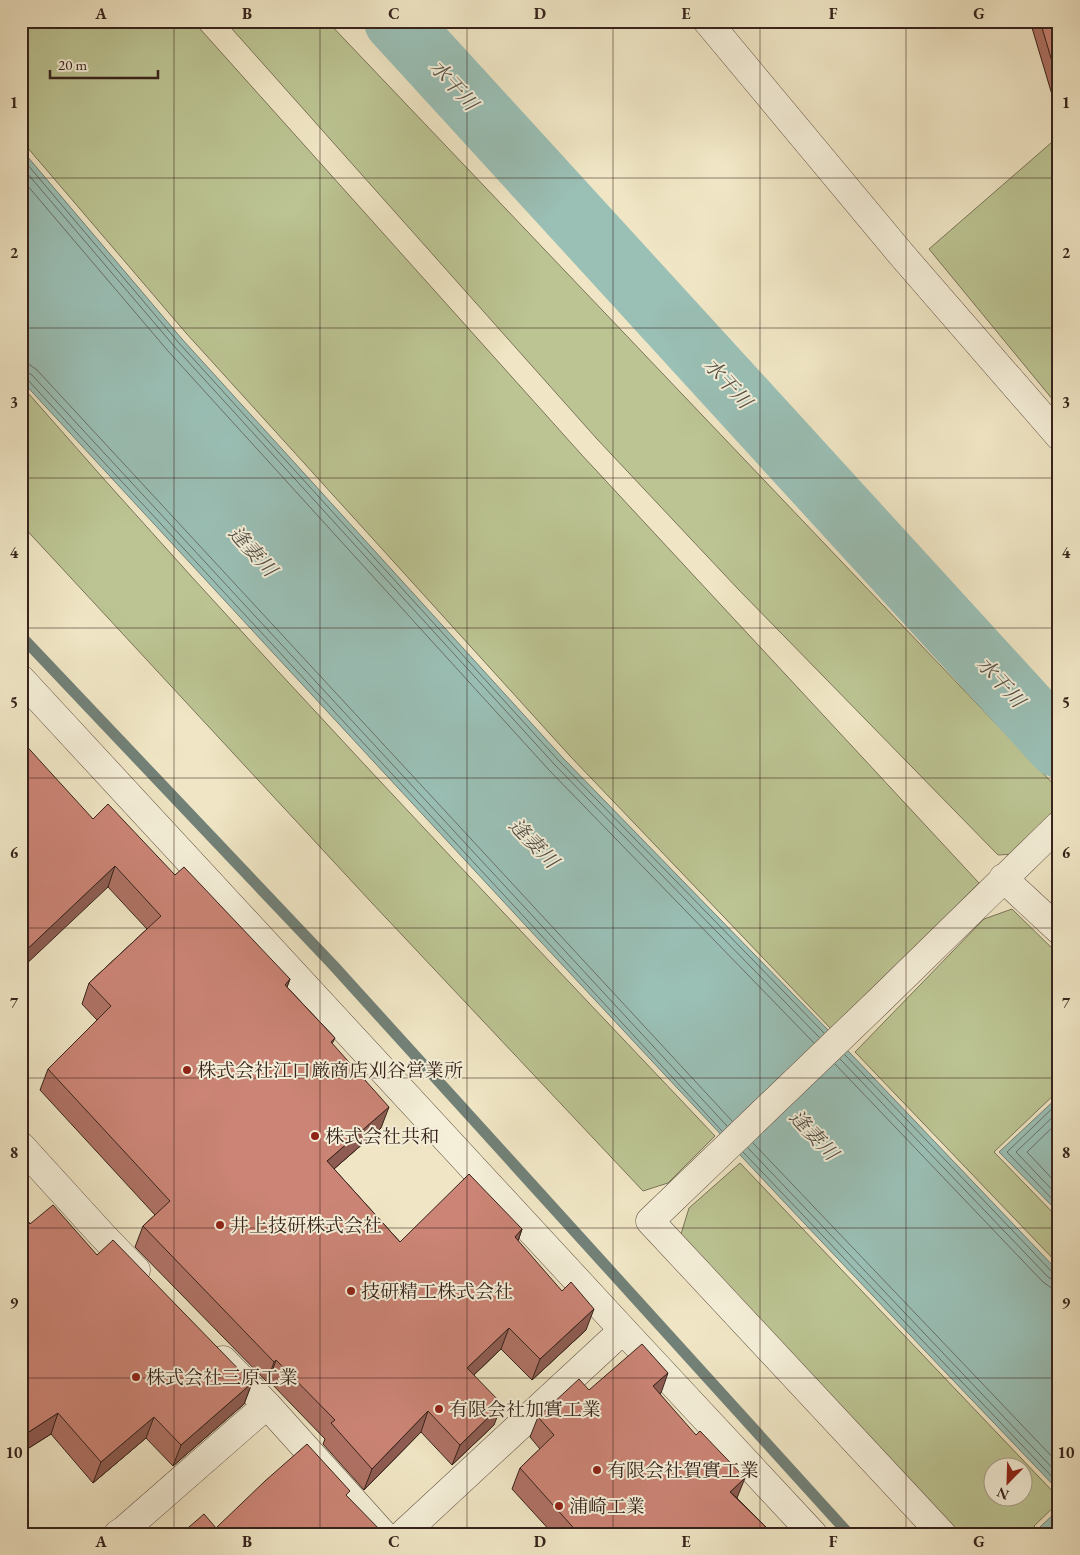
<svg xmlns="http://www.w3.org/2000/svg" width="1080" height="1555" font-family="'EB Garamond','Noto Serif JP',serif">
  <rect width="100%" height="100%" fill="#f0e6c5"/>
  <filter id="stains"><feTurbulence type="fractalNoise" baseFrequency=".004" numOctaves="4"/><feColorMatrix values="0 0 0 0 .2 0 0 0 0 .09 0 0 0 0 .02 0 0 0 .5 -.17"/></filter>
  <radialGradient id="worn" r=".72"><stop offset=".6" stop-color="#630" stop-opacity="0"/><stop offset="1" stop-color="#630" stop-opacity=".3"/></radialGradient>
  <path fill="#bcc493" stroke="#7a7458" fill-rule="evenodd" d="M21,21H193L580,453L979,883L832,1030L570,756L186,333L21,140Z
    M225,21H327L1059,790V805L1015,854L998,855L738,589L597,439Z
    M1059,136V405L1058,406L929,249Z
    M21,385C245,642 481,889 715,1136L668,1183L643,1191L371,902L21,524Z
    M1012,909L1059,955V1090L994,1152L1059,1219V1265L855,1052L984,919Z
    M740,1163L1059,1498V1502L1034,1526L1041,1534H958L681,1234L689,1208ZM992,1468H1022V1498H992Z"/>
  <path fill="#9abfb5" stroke="#728178" d="M21,149L182,339L563,758L830,1032L1059,1272V1491C708,1126 365,752 21,380Z
    M1059,1096V1213L999,1152Z
    M1059,1509V1534H1045L1039,1528Z"/>
  <g fill="none" stroke-linecap="round" stroke-linejoin="round">
    <path stroke="#687168" stroke-width="1" d="M21,157L178,342L559,761L824,1033
      M21,166L174,346L555,765L819,1037
      M21,178L168,351L549,770L814,1043
      M21,364L30,365L37,370L732,1121
      M21,371L27,372L32,375L727,1126
      M21,377L27,379L722,1131
      M845,1055L1053,1273L1059,1275
      M840,1059L1048,1277L1053,1280L1059,1281
      M835,1064L1043,1282L1050,1287L1059,1288
      M1059,1102L1007,1152L1059,1206
      M1059,1111L1016,1152L1059,1197
      M1059,1121L1027,1152L1059,1186
      M753,1143L1059,1464
      M748,1148L1059,1475
      M743,1152L1059,1484"/>
    <path stroke="#728178" stroke-width="11" d="M21,636L333,965L849,1534"/>
    <path stroke="#9abfb5" stroke-width="64" d="M396,21L1059,746"/>
    <g stroke="#655446" stroke-width="29">
      <path id="street" d="M707,21L901,254L1059,436
        M21,679L623,1330L813,1534
        M1003,878L1059,930
        M21,1146L103,1236L136,1270
        M223,1360L267,1405L383,1534
        M118,1534L124,1530L267,1405
        M403,1534L623,1330
        M942,1534L650,1221L880,1000L1059,825"/>
    </g>
    <use href="#street" stroke="#f5efd9" stroke-width="28"/>
  </g>
  <path fill="#af7265" stroke="#37231c" d="M1030,21H1059V118Z
    M93,819L175,875L290,979L287,987L335,1038L332,1044L381,1128L334,1169L400,1242L522,1229L518,1241L586,1330L532,1380L501,1349L474,1375L494,1425L452,1465L421,1432L364,1490L323,1444L325,1439L269,1381L267,1382L135,1247L143,1226L155,1215L40,1090L48,1069L97,1020L82,1004L89,983L147,929L108,887Z
    M21,1211L30,1224L97,1255L252,1383L244,1404L173,1466L146,1438L93,1483L51,1434L21,1453Z
    M661,1393L660,1394L737,1498L773,1534H553L512,1489L520,1468L540,1449L530,1437L538,1417Z"/>
  <path fill="#8e5c52" stroke="#37231c" d="M27,693L21,708V698Z
    M115,866L108,887L21,969V955Z
    M290,979L282,1000L285,985Z
    M389,1107L381,1128L319,1182L327,1161Z
    M522,1229L515,1250V1237Z
    M594,1309L586,1330L532,1380L540,1359Z
    M509,1328L501,1349L459,1389L467,1368Z
    M276,1360L269,1381L267,1382L274,1362Z
    M668,1373L661,1393L645,1407L653,1386Z
    M252,1383L244,1404L173,1466L181,1445Z
    M502,1404L494,1425L452,1465L460,1445Z
    M428,1411L421,1432L364,1490L372,1469Z
    M58,1413L51,1434L21,1453V1437Z
    M154,1417L146,1438L93,1483L101,1462Z
    M745,1478L737,1498L730,1492Z
    M691,1527L689,1534H684Z"/>
  <path fill="#cb8475" stroke="#37231c" d="M1040,21H1059V85Z
    M21,687L27,693L21,698Z
    M21,740L93,819L108,804L175,875L184,867L290,979L285,985L335,1038L331,1042L389,1107L327,1161L400,1242L469,1174L522,1229L515,1237L562,1291L571,1282L594,1309L540,1359L509,1328L467,1368L502,1404L460,1445L428,1411L372,1469L331,1423L335,1420L276,1360L274,1362L143,1226L170,1201L48,1069L111,1006L89,983L161,916L115,866L21,955Z
    M53,1205L97,1255L113,1240L252,1383L181,1445L154,1417L101,1462L58,1413L21,1437V1211L30,1224Z
    M642,1344L668,1373L653,1386L696,1435L700,1431L745,1478L730,1492L773,1534H698L691,1527L684,1534H579L520,1468L554,1435L538,1417L579,1379L589,1390Z
    M307,1444L350,1491L346,1495L384,1534H181L204,1514L216,1528L265,1481Z"/>
  <path fill="none" stroke="#37231c" stroke-width="1" stroke-opacity="0.55" d="M174,21V1534M320,21V1534M467,21V1534M613,21V1534M760,21V1534M906,21V1534M21,178H1059M21,328H1059M21,478H1059M21,628H1059M21,778H1059M21,928H1059M21,1078H1059M21,1228H1059M21,1378H1059"/>
  <g fill="#8f2418" stroke="#f5efd9" stroke-width="2">
    <circle cx="187" cy="1070" r="5"/>
    <circle cx="315" cy="1136" r="5"/>
    <circle cx="220" cy="1225" r="5"/>
    <circle cx="351" cy="1291" r="5"/>
    <circle cx="136" cy="1377" r="5"/>
    <circle cx="439" cy="1409" r="5"/>
    <circle cx="597" cy="1470" r="5"/>
    <circle cx="559" cy="1506" r="5"/>
  </g>
  <g text-anchor="middle" dominant-baseline="central" stroke-width="4" stroke-linejoin="round" paint-order="stroke">
    <g font-size="19" fill="#37231c" stroke="#f5efd9" text-anchor="start">
      <text x="197" y="1070">株式会社江口厳商店刈谷営業所</text>
      <text x="325" y="1136">株式会社共和</text>
      <text x="230" y="1225">井上技研株式会社</text>
      <text x="361" y="1291">技研精工株式会社</text>
      <text x="146" y="1377">株式会社三原工業</text>
      <text x="449" y="1409">有限会社加實工業</text>
      <text x="607" y="1470">有限会社賀實工業</text>
      <text x="569" y="1506">浦崎工業</text>
    </g>
    <g font-size="20" font-style="italic" fill="#55524a" stroke="#f5efd9">
      <text transform="translate(454 85) rotate(48)">水干川</text>
      <text transform="translate(728 383) rotate(48)">水干川</text>
      <text transform="translate(253 551) rotate(48)">逢妻川</text>
      <text transform="translate(1001 682) rotate(48)">水干川</text>
      <text transform="translate(534 843) rotate(46)">逢妻川</text>
      <text transform="translate(814 1135) rotate(47)">逢妻川</text>
    </g>
  </g>
  <rect width="1080" height="1555" fill="none" stroke="#f0e6c5" stroke-width="55"/>
  <g transform="translate(1008 1482) rotate(203)"><circle r="24" fill="#f5efd9" stroke="#a99d8d"/>
  <path d="M0-4L9 19L0 12L-9 19Z" fill="#8f2418"/>
  <text y="-8" font-size="14" font-weight="bold" text-anchor="middle" fill="#37231c">N</text>
  </g>
  <path d="M50 70v8h108v-8" fill="none" stroke="#37231c" stroke-width="2.5"/>
  <text x="58" y="70" font-size="15" fill="#37231c" stroke="#f5efd9" stroke-width="4" paint-order="stroke">20 m</text>
  <rect x="28" y="28" width="1024" height="1500" fill="none" stroke="#37231c" stroke-width="2"/>
  <g font-size="16" text-anchor="middle" font-weight="bold" fill="#37231c">
    <text x="101" y="19">A</text>
    <text x="247" y="19">B</text>
    <text x="394" y="19">C</text>
    <text x="540" y="19">D</text>
    <text x="686" y="19">E</text>
    <text x="833" y="19">F</text>
    <text x="979" y="19">G</text>
    <text x="14" y="108">1</text>
    <text x="1066" y="108">1</text>
    <text x="14" y="258">2</text>
    <text x="1066" y="258">2</text>
    <text x="14" y="408">3</text>
    <text x="1066" y="408">3</text>
    <text x="14" y="558">4</text>
    <text x="1066" y="558">4</text>
    <text x="14" y="708">5</text>
    <text x="1066" y="708">5</text>
    <text x="14" y="858">6</text>
    <text x="1066" y="858">6</text>
    <text x="14" y="1008">7</text>
    <text x="1066" y="1008">7</text>
    <text x="14" y="1158">8</text>
    <text x="1066" y="1158">8</text>
    <text x="14" y="1308">9</text>
    <text x="1066" y="1308">9</text>
    <text x="14" y="1458">10</text>
    <text x="1066" y="1458">10</text>
    <text x="101" y="1547">A</text>
    <text x="247" y="1547">B</text>
    <text x="394" y="1547">C</text>
    <text x="540" y="1547">D</text>
    <text x="686" y="1547">E</text>
    <text x="833" y="1547">F</text>
    <text x="979" y="1547">G</text>
  </g>
  <rect width="100%" height="100%" filter="url(#stains)"/>
  <rect width="100%" height="100%" fill="url(#worn)"/>
</svg>
